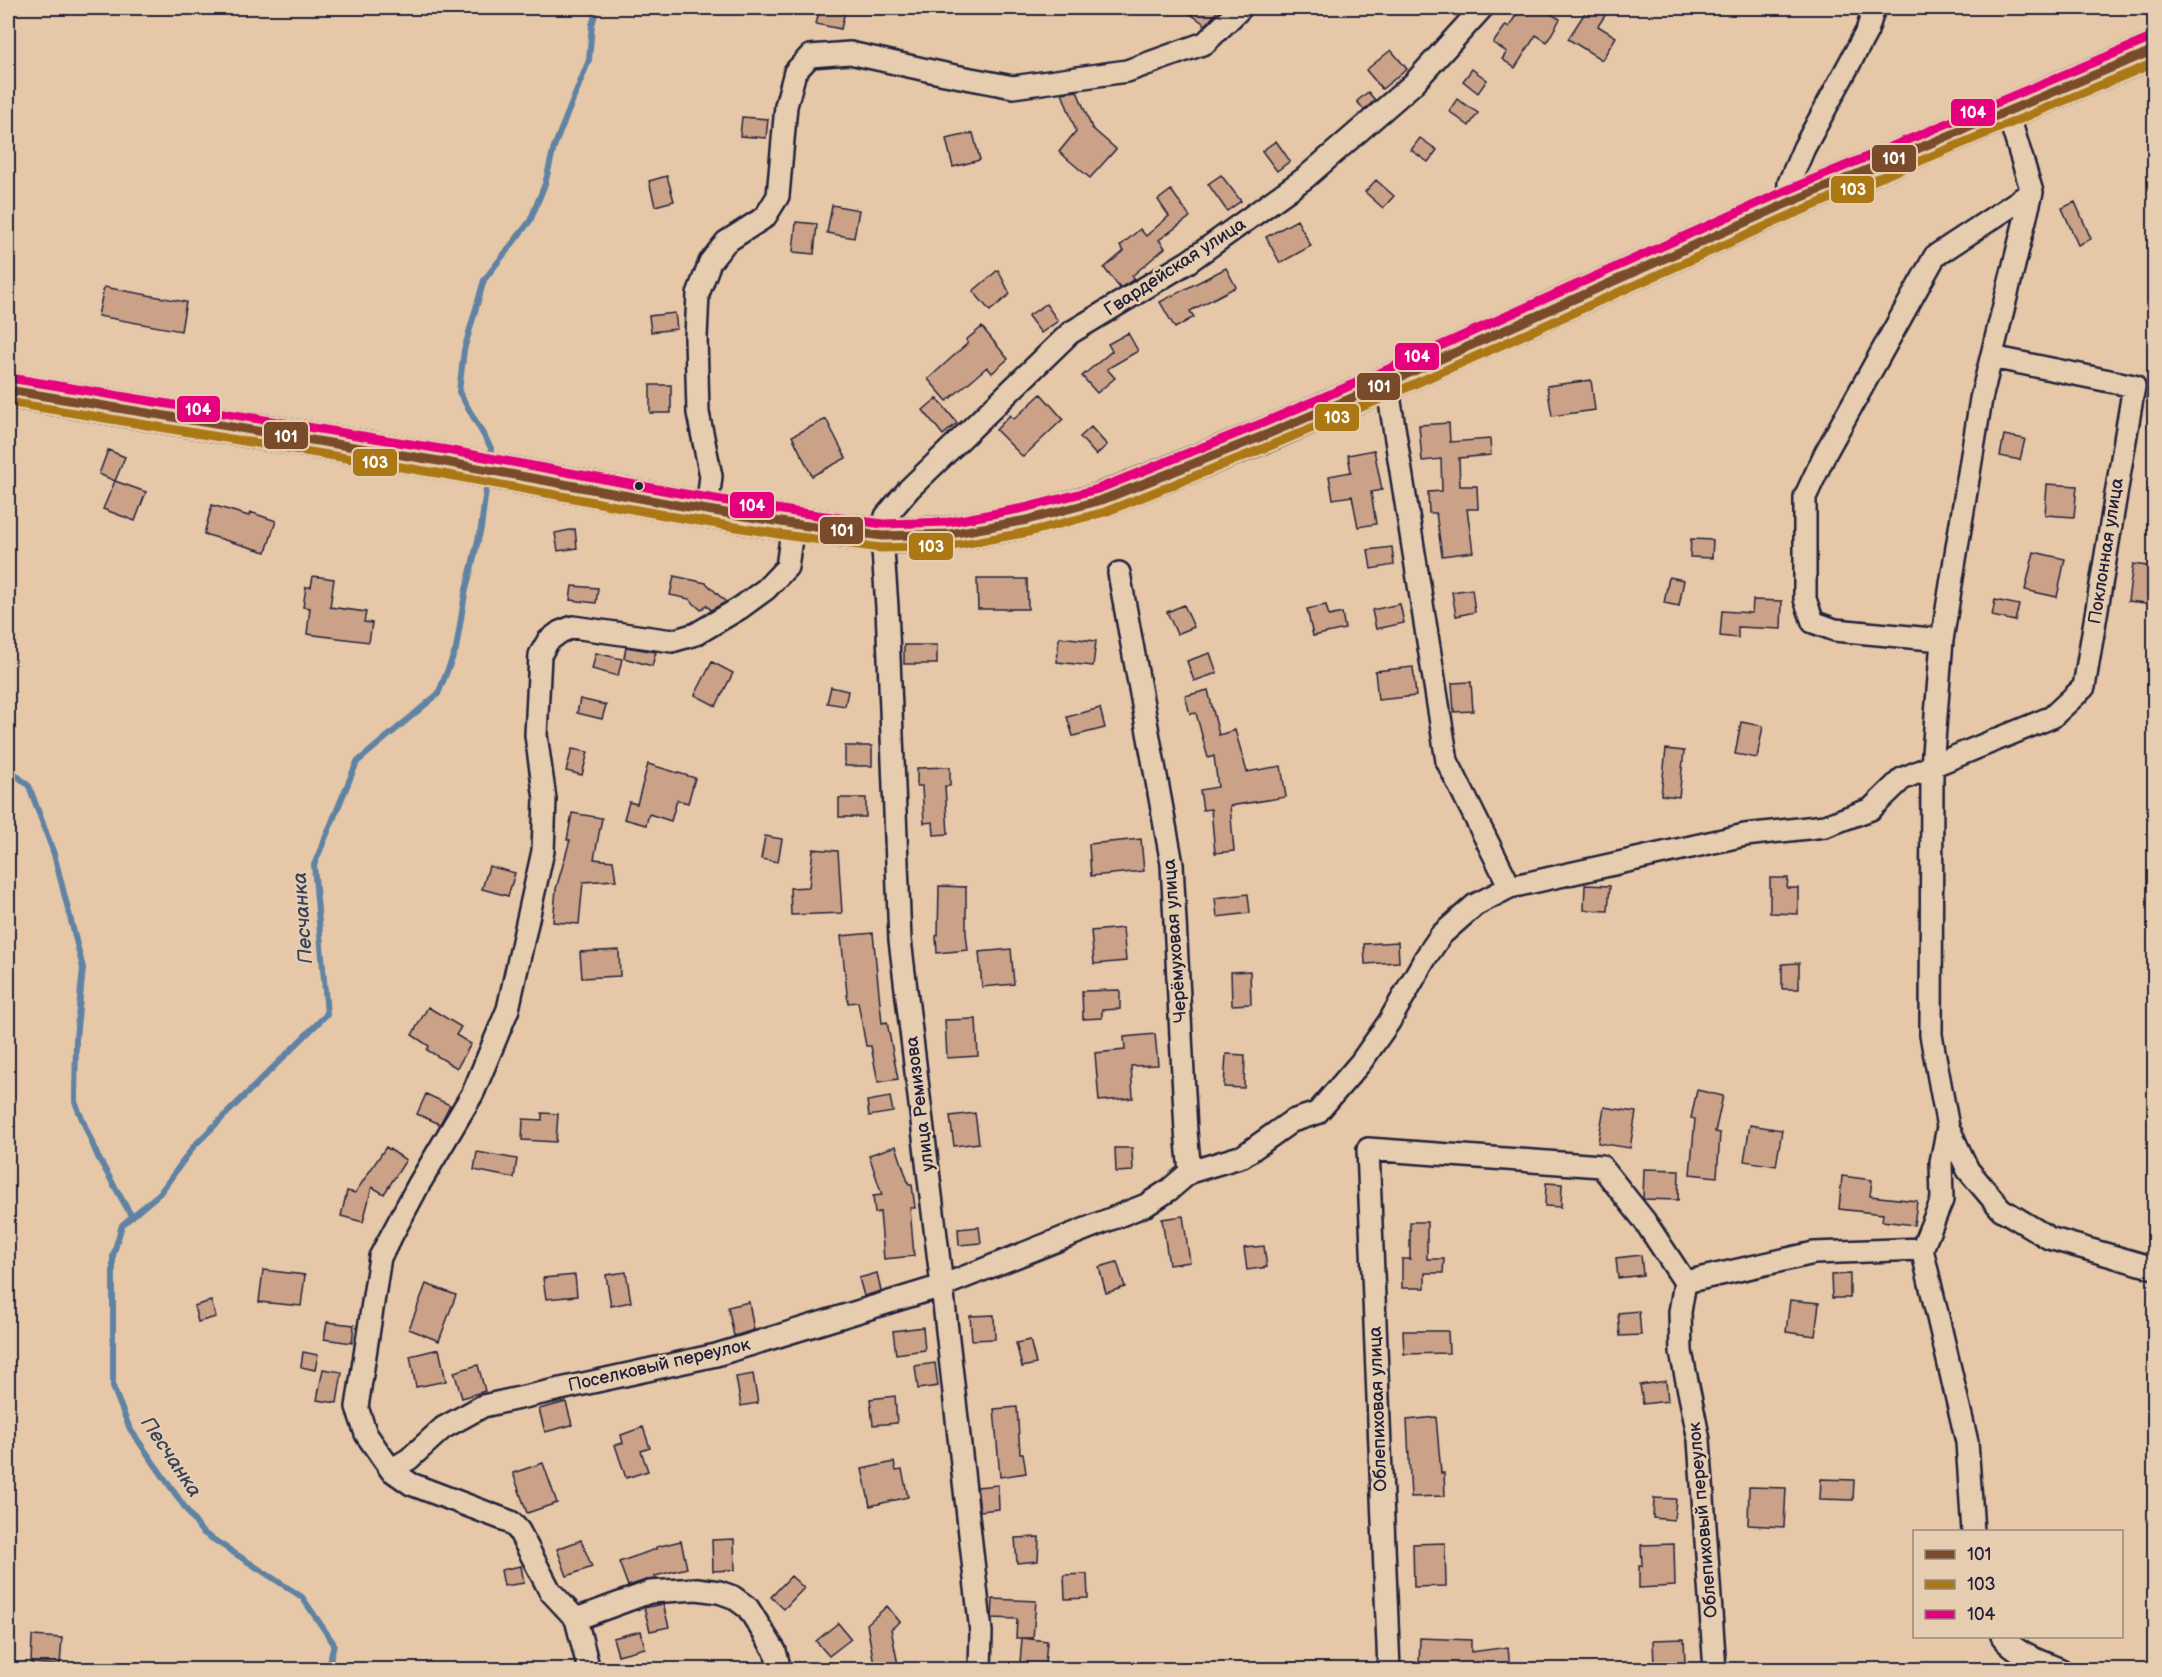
<svg xmlns="http://www.w3.org/2000/svg" width="2162" height="1677" font-family="'Balsamiq Sans',sans-serif">
  <rect width="100%" height="100%" fill="#e6c8a9"/>
  <filter id="ink" filterUnits="userSpaceOnUse"><feTurbulence type="fractalNoise" baseFrequency=".0167" numOctaves="2"/><feDisplacementMap in="SourceGraphic" scale="12" xChannelSelector="R" yChannelSelector="G"/><feConvolveMatrix kernelMatrix="1 2 1 2 8 2 1 2 1" color-interpolation-filters="sRGB"/></filter>
  <g filter="url(#ink)">
    <g fill="none" stroke-linecap="round" stroke-linejoin="round">
      <path stroke="#6083a3" stroke-width="6" d="M490,462L491,448L459,392L464,350L484,280L530,221L545,184L554,147L589,60L592,25L597,8
        M8,768L29,786L54,854L83,968L76,1038L75,1102L98,1157L132,1217
        M328,1670L334,1644L302,1597L202,1532L130,1429L113,1387V1256L122,1225L160,1193L194,1146L327,1014L314,865L357,762L438,694L456,649L465,594L481,528L487,481"/>
    </g>
    <path fill="#cba188" stroke="#22223b" stroke-width="1.5" d="M820,8L845,11L841,29L816,24Z
      M1182,8H1220L1206,25Z
      M1520,8H1540L1560,19L1547,42L1536,35L1515,68L1502,59L1507,52L1493,43L1506,25L1509,27Z
      M1588,8H1610L1598,26L1616,37L1602,60L1568,39Z
      M1391,50L1407,69L1382,89L1366,70Z
      M1472,69L1487,80L1478,93L1463,81Z
      M1077,91L1092,128L1116,149L1090,178L1059,152L1076,131L1062,93Z
      M1368,92L1375,100L1364,110L1357,101Z
      M1457,99L1478,113L1469,126L1449,111Z
      M742,117L768,119L766,138L740,136Z
      M973,133L980,160L953,167L946,139Z
      M1420,138L1437,150L1428,162L1411,150Z
      M1276,141L1290,161L1277,171L1262,151Z
      M1221,175L1241,201L1227,211L1208,184Z
      M667,176L674,201L655,206L649,181Z
      M1376,180L1394,196L1383,208L1365,192Z
      M1171,190L1190,217L1159,240L1165,248L1132,276L1135,279L1120,288L1104,268L1124,251L1120,246L1140,229L1146,236L1169,216L1158,200Z
      M2075,202L2091,239L2078,245L2062,208Z
      M832,205L859,210L854,238L827,233Z
      M1297,220L1311,246L1280,263L1266,237Z
      M796,222L817,224L814,254L793,252Z
      M1226,268L1236,287L1190,311L1194,317L1175,328L1160,302Z
      M998,270L1010,294L990,311L973,291Z
      M104,287L186,302L181,331L98,316Z
      M1046,304L1058,321L1041,333L1028,316Z
      M675,313L677,329L651,332L649,316Z
      M982,327L1008,359L992,373L987,367L947,401L928,379L968,343L966,340Z
      M1128,333L1138,351L1107,369L1115,378L1097,393L1082,376L1112,351L1108,344Z
      M1591,380L1595,410L1552,416L1547,386Z
      M650,385H671V413H650Z
      M1041,394L1063,419L1023,457L996,430L1010,415L1014,419Z
      M937,398L957,423L943,435L923,410Z
      M826,419L846,458L812,476L792,436Z
      M1449,423L1450,442L1490,439L1491,455L1459,458L1460,486H1477L1478,509H1467L1473,552L1442,556L1436,513H1429L1428,492L1442,491L1441,459L1422,461L1419,425Z
      M1091,427L1107,445L1096,455L1080,437Z
      M2004,435L2025,439L2020,460L2000,456Z
      M108,450L125,457L115,481L99,474Z
      M1374,450L1382,490L1371,492L1376,524L1358,527L1352,496L1333,499L1329,476L1351,472L1348,455Z
      M115,481L146,492L135,521L103,509Z
      M2047,484L2077,486L2074,517L2045,515Z
      M212,505L249,516L250,512L276,521L266,552L204,534Z
      M575,529L577,548L558,551L555,533Z
      M1691,539L1713,540L1712,558L1690,557Z
      M1392,547L1394,565L1371,569L1368,550Z
      M2034,552L2065,559L2057,597L2025,590Z
      M2133,564L2154,567V604L2128,601Z
      M313,576L334,579L330,607L366,612L364,622L372,623L369,642L307,634L310,608L303,607L306,587H311Z
      M674,576L706,583L726,602L711,610L706,605L701,610L689,599L670,595Z
      M1669,577L1684,580L1679,606L1664,603Z
      M977,579H1027L1028,609H978Z
      M572,586L598,588L596,603L570,600Z
      M1472,589L1475,612L1456,616L1452,592Z
      M1753,600L1782,601L1781,629L1738,627V638L1720,636L1722,611L1752,613Z
      M1995,600L2019,605L2015,621L1992,616Z
      M1400,604L1404,623L1376,629L1372,610Z
      M1184,605L1194,627L1177,634L1167,612Z
      M1326,605L1329,616L1342,613L1345,629L1313,636L1307,609Z
      M1059,637L1096,641L1093,666L1057,662Z
      M904,645H937V664H904Z
      M626,647L656,652L652,666L624,658Z
      M596,653L622,659L618,676L592,669Z
      M1210,653L1217,673L1194,681L1187,661Z
      M712,662L733,673L716,706L695,695Z
      M1413,667L1416,696L1378,700L1375,671Z
      M1471,682L1473,711L1454,712L1452,683Z
      M831,687L848,691L845,706L827,703Z
      M1208,690L1219,735L1235,730L1247,772L1281,766L1286,797L1230,806L1234,851L1215,853L1211,809L1203,810L1200,790L1218,787L1214,756L1208,758L1196,713L1190,714L1185,696Z
      M580,699L606,705L602,719L577,713Z
      M1100,708L1105,728L1073,736L1067,717Z
      M1741,722L1763,726L1757,758L1735,754Z
      M845,746H872V766H845Z
      M572,749L588,752L582,775L566,771Z
      M1666,749L1684,751L1679,797L1661,795Z
      M648,764L695,778L688,803L677,800L671,821L649,814L646,825L624,819L629,802L637,804Z
      M950,767V786H945L948,834L934,835L933,822L924,823L922,786H917V768Z
      M839,798H866V817H839Z
      M572,813L602,818L594,859L613,861L616,880L583,882L579,924L553,922L556,889L570,840H567Z
      M765,836L782,839L778,862L761,859Z
      M1141,839L1144,871L1091,876L1089,844Z
      M813,849L838,851L842,913L791,915L790,888L809,887Z
      M489,866L515,873L508,896L482,889Z
      M1770,878H1788L1787,888H1798V914L1770,913Z
      M1585,885L1610,886L1608,911L1584,910Z
      M939,886L966,887V933L968,950L937,953L936,936L938,935Z
      M1248,894L1250,913L1217,917L1215,898Z
      M1123,928L1126,961L1094,964L1091,931Z
      M873,933L882,1023L887,1022L898,1079L878,1082L871,1046H866L858,1002L848,1003L841,936Z
      M1398,942L1399,962L1365,964L1364,944Z
      M1011,949L1014,984L982,987L979,952Z
      M619,950L620,976L582,978L580,952Z
      M1799,963V989H1782V964Z
      M1250,971L1251,1004L1232,1005L1231,972Z
      M1120,990V1009L1102,1010V1018L1083,1019L1082,991Z
      M428,1007L461,1027L456,1035L471,1044L457,1068L427,1050L429,1046L412,1035Z
      M976,1019L978,1056L947,1058L945,1020Z
      M1155,1034L1158,1065L1131,1066L1133,1098L1099,1101L1095,1053L1125,1050L1124,1037Z
      M1226,1054L1245,1055L1244,1088L1224,1087Z
      M1697,1090L1723,1096L1715,1132L1720,1133L1717,1177L1690,1174L1695,1119L1691,1118Z
      M426,1094L450,1105L440,1124L417,1114Z
      M890,1097L893,1112L869,1116L867,1101Z
      M1604,1107L1636,1112L1630,1148L1598,1143Z
      M542,1113L558,1114L556,1142L522,1140L523,1119L542,1120Z
      M975,1113L979,1143L954,1146L950,1116Z
      M1750,1125L1782,1130L1776,1166L1744,1161Z
      M896,1146L909,1185H912L915,1208H910L914,1256L884,1259L880,1212L875,1213L873,1196L882,1195L869,1155Z
      M386,1147L406,1160L384,1194L372,1187L363,1222L341,1216L347,1191L355,1193Z
      M1115,1148H1132L1133,1171L1116,1172Z
      M477,1152L517,1159L514,1178L474,1170Z
      M1644,1169L1679,1170L1678,1200L1643,1199Z
      M1842,1176L1872,1180L1870,1196L1917,1201L1914,1225L1882,1221L1883,1214L1839,1209Z
      M1546,1183L1562,1184L1561,1207L1545,1206Z
      M1183,1216L1190,1262L1169,1265L1162,1219Z
      M1410,1222H1427V1259H1444L1443,1273H1425V1288H1402V1259H1410Z
      M979,1227L981,1243L959,1245L958,1229Z
      M1264,1246L1267,1267L1247,1270L1244,1248Z
      M1641,1255L1643,1275L1618,1278L1616,1258Z
      M1117,1262L1125,1287L1106,1293L1099,1267Z
      M263,1270L305,1275L301,1306L259,1302Z
      M626,1272L631,1302L611,1306L606,1275Z
      M877,1273L881,1291L864,1296L859,1278Z
      M1850,1274V1298H1832L1831,1275Z
      M575,1275L577,1296L546,1299L543,1278Z
      M426,1284L456,1295L439,1341L409,1329Z
      M1790,1300L1819,1303L1815,1336L1786,1332Z
      M211,1301L216,1317L198,1322L194,1306Z
      M749,1302L754,1330L734,1336L728,1307Z
      M1639,1311L1641,1335L1620,1336L1618,1313Z
      M994,1315L995,1339L972,1340L970,1316Z
      M327,1322L354,1325L352,1343L324,1339Z
      M923,1327L925,1350L896,1354L893,1331Z
      M1403,1331H1448L1449,1353L1404,1354Z
      M1030,1340L1036,1364L1022,1367L1016,1343Z
      M439,1349L446,1381L416,1387L410,1356Z
      M303,1352L318,1355L315,1370L301,1367Z
      M935,1363L938,1386L918,1389L915,1366Z
      M478,1365L485,1391L462,1398L454,1372Z
      M323,1369L342,1372L337,1403L317,1400Z
      M753,1374L758,1403L741,1406L736,1377Z
      M1666,1381L1668,1401L1643,1404L1640,1385Z
      M895,1396L897,1423L873,1425L870,1399Z
      M566,1402L572,1425L545,1432L539,1409Z
      M1017,1407L1020,1453H1023L1026,1473L1000,1477L994,1409Z
      M1436,1417L1441,1473H1444L1445,1496L1411,1497L1407,1420Z
      M643,1427L650,1448L641,1451L648,1471L626,1478L615,1445L623,1443L621,1435Z
      M894,1462L896,1471L902,1470L908,1497L870,1506L862,1469Z
      M543,1463L557,1503L527,1513L513,1473Z
      M1821,1479L1854,1480L1853,1500L1820,1499Z
      M998,1485L999,1509L980,1511L977,1487Z
      M1749,1487L1786,1488L1784,1527L1748,1525Z
      M1654,1498L1676,1499L1674,1520L1653,1518Z
      M1039,1537L1038,1561L1017,1563L1015,1538Z
      M734,1539L735,1570L713,1571L712,1540Z
      M581,1540L592,1567L567,1576L557,1549Z
      M681,1541L687,1568L655,1576L656,1579L646,1580L628,1586L619,1562L656,1549V1547Z
      M1445,1543L1446,1586L1414,1587L1413,1544Z
      M1674,1544L1675,1586L1639,1588V1566H1642L1641,1545Z
      M521,1566L524,1583L504,1586L501,1570Z
      M1087,1574L1088,1598L1065,1599L1064,1575Z
      M791,1576L804,1588L784,1609L771,1597Z
      M993,1599L1036,1601L1033,1638H1016L1017,1619L992,1618Z
      M663,1604L669,1627L650,1631L644,1608Z
      M887,1606L900,1622L891,1629L899,1670H875L867,1624Z
      M838,1623L851,1639L829,1656L816,1641Z
      M641,1631L645,1648L618,1655L613,1638Z
      M32,1636L62,1638L60,1665L31,1663Z
      M1022,1638L1047,1641L1045,1665L1020,1663Z
      M1420,1638L1471,1640V1652L1508,1647L1510,1670H1457V1666L1419,1665Z
      M1684,1639L1685,1664L1654,1665L1653,1640Z"/>
    <g fill="none" stroke-linecap="round" stroke-linejoin="round">
      <g stroke="#22223b" stroke-width="26">
        <path id="street" d="M1788,203L1789,183L1804,148L1867,31L1874,8
          M1992,357L2134,386L2084,687L2052,717L1932,766L1942,640L1981,399L2032,192L2007,110
          M1387,383L1447,761L1510,887
          M707,510L711,476L698,413L696,337L698,294L710,262L726,242L765,217L778,196L786,106L795,72L810,56L850,53L945,74L1013,87L1127,71L1205,43L1241,8
          M1119,573L1172,864L1186,1131L1190,1172L1243,1156L1292,1121L1317,1113L1361,1062L1389,1022L1426,957L1441,935L1475,905L1510,887L1745,835L1825,826L1871,809L1902,779L1932,766L1931,1035L1948,1127L1941,1162L1942,1200L1922,1249
          M1942,640L1835,630L1813,622L1805,599V497L1826,452L1935,256L2032,192
          M1948,1127L1968,1170L2001,1209L2049,1238L2154,1268
          M1922,1249L1967,1442L1973,1532
          M1685,1282L1814,1253L1922,1249
          M391,1470L409,1459L443,1428L483,1406L716,1355L942,1286L1146,1205L1169,1190L1190,1172
          M576,1619L650,1592L697,1589L719,1592L733,1597L748,1608L775,1651L780,1670
          M2002,1636C2016,1654 2040,1661 2061,1670
          M589,1670L576,1619L550,1591L519,1531L511,1522L411,1484L391,1470L366,1434L357,1407L380,1257L419,1184L473,1093L508,1009L543,851L545,799L536,735L540,655L548,641L560,632L573,627L672,641L696,634L740,608L766,589L787,567L793,524
          M980,1670L981,1632L942,1286L900,940L887,607L882,536L886,516L909,489L1070,333L1188,262L1305,178L1413,84L1482,8
          M1389,1670L1368,1149L1601,1166L1644,1220L1685,1282L1680,1312L1681,1352L1699,1440L1715,1670"/>
      </g>
      <g stroke="#22223b" stroke-width="38">
        <path id="highway" d="M8,390L445,462L677,505L793,524L882,536L950,534L1027,520L1102,500L1268,434L1387,383L1788,203L2154,50"/>
      </g>
      <use href="#street" stroke="#e7cdaf" stroke-width="21"/>
      <use href="#highway" stroke="#ffdd96" stroke-width="33"/>
      <g stroke="#e7cdaf" stroke-width="14">
        <path id="bus-1" d="M8,390L445,462L677,505L793,524L882,536L950,534L1027,520L1102,500L1268,434L1387,383L1788,203L2154,50"/>
      </g>
      <g stroke="#e7cdaf" stroke-width="14">
        <path id="bus-2" d="M8,402L443,474L675,517L791,536L881,548L952,546L1029,532L1105,512L1272,445L1392,394L1793,214L2154,63"/>
      </g>
      <g stroke="#e7cdaf" stroke-width="14">
        <path id="bus-3" d="M10,378L447,450L679,493L795,512L883,524L949,522L1024,508L1098,489L1263,423L1382,372L1783,192L2149,39"/>
      </g>
      <use href="#bus-1" stroke="#7a4b2a" stroke-width="9"/>
      <use href="#bus-2" stroke="#ac7815" stroke-width="9"/>
      <use href="#bus-3" stroke="#e5007d" stroke-width="9"/>
    </g>
  </g>
  <circle fill="#22223b" stroke="#e7cdaf" stroke-width="2" cx="639" cy="486" r="5"/>
  <g text-anchor="middle" dominant-baseline="central" stroke-width="5" stroke-linejoin="round" paint-order="stroke">
    <g font-size="18" fill="#22223b" stroke="#e7cdaf">
      <text transform="translate(1175 267) rotate(-33)">Гвардейская улица</text>
      <text transform="translate(2106 551) rotate(-81)">Поклонная улица</text>
      <text transform="translate(1175 941) rotate(-94)">Черёмуховая улица</text>
      <text transform="translate(920 1104) rotate(-97)">улица Ремизова</text>
      <text transform="translate(659 1365) rotate(-13)">Поселковый переулок</text>
      <text transform="translate(1378 1409) rotate(-92)">Облепиховая улица</text>
      <text transform="translate(1703 1520) rotate(-95)">Облепиховый переулок</text>
    </g>
    <g font-size="20" font-style="italic" fill="#37425e" stroke="#e7cdaf">
      <text transform="translate(303 918) rotate(-94)">Песчанка</text>
      <text transform="translate(171 1457) rotate(56)">Песчанка</text>
    </g>
  </g>
  <g stroke="#e7cdaf" stroke-width="2">
    <rect x="1950" y="98" width="46" height="29" rx="6" fill="#e5007d"/>
    <rect x="1871" y="144" width="46" height="29" rx="6" fill="#7a4b2a"/>
    <rect x="1830" y="175" width="45" height="29" rx="6" fill="#ac7815"/>
    <rect x="1394" y="342" width="46" height="29" rx="6" fill="#e5007d"/>
    <rect x="1356" y="372" width="45" height="29" rx="6" fill="#7a4b2a"/>
    <rect x="176" y="395" width="45" height="28" rx="6" fill="#e5007d"/>
    <rect x="1314" y="403" width="46" height="29" rx="6" fill="#ac7815"/>
    <rect x="263" y="421" width="46" height="29" rx="6" fill="#7a4b2a"/>
    <rect x="352" y="448" width="46" height="29" rx="6" fill="#ac7815"/>
    <rect x="729" y="491" width="46" height="28" rx="6" fill="#e5007d"/>
    <rect x="819" y="516" width="45" height="29" rx="6" fill="#7a4b2a"/>
    <rect x="908" y="532" width="46" height="29" rx="6" fill="#ac7815"/>
  </g>
  <g font-size="16" text-anchor="middle" font-weight="bold" fill="#fff">
    <text x="1973" y="118">104</text>
    <text x="1894" y="164">101</text>
    <text x="1853" y="195">103</text>
    <text x="1417" y="362">104</text>
    <text x="1379" y="392">101</text>
    <text x="198" y="415">104</text>
    <text x="1337" y="423">103</text>
    <text x="286" y="442">101</text>
    <text x="375" y="468">103</text>
    <text x="752" y="511">104</text>
    <text x="842" y="536">101</text>
    <text x="931" y="552">103</text>
  </g>
  <rect width="2162" height="1677" fill="none" stroke="#e7cdaf" stroke-width="30"/>
  <rect x="15" y="15" width="2132" height="1647" fill="none" stroke="#22223b" stroke-width="2" filter="url(#ink)"/>
  <rect x="1913" y="1530" width="210" height="108" fill="#e7cdaf" stroke="#988981" stroke-width="1.5"/>
  <rect x="1925" y="1550" width="30" height="9" fill="#7a4b2a" stroke="#988981" stroke-width="1.5"/>
  <text x="1967" y="1560" font-size="18" fill="#22223b">101</text>
  <rect x="1925" y="1580" width="30" height="9" fill="#ac7815" stroke="#988981" stroke-width="1.5"/>
  <text x="1967" y="1590" font-size="18" fill="#22223b">103</text>
  <rect x="1925" y="1610" width="30" height="9" fill="#e5007d" stroke="#988981" stroke-width="1.5"/>
  <text x="1967" y="1620" font-size="18" fill="#22223b">104</text>
</svg>
